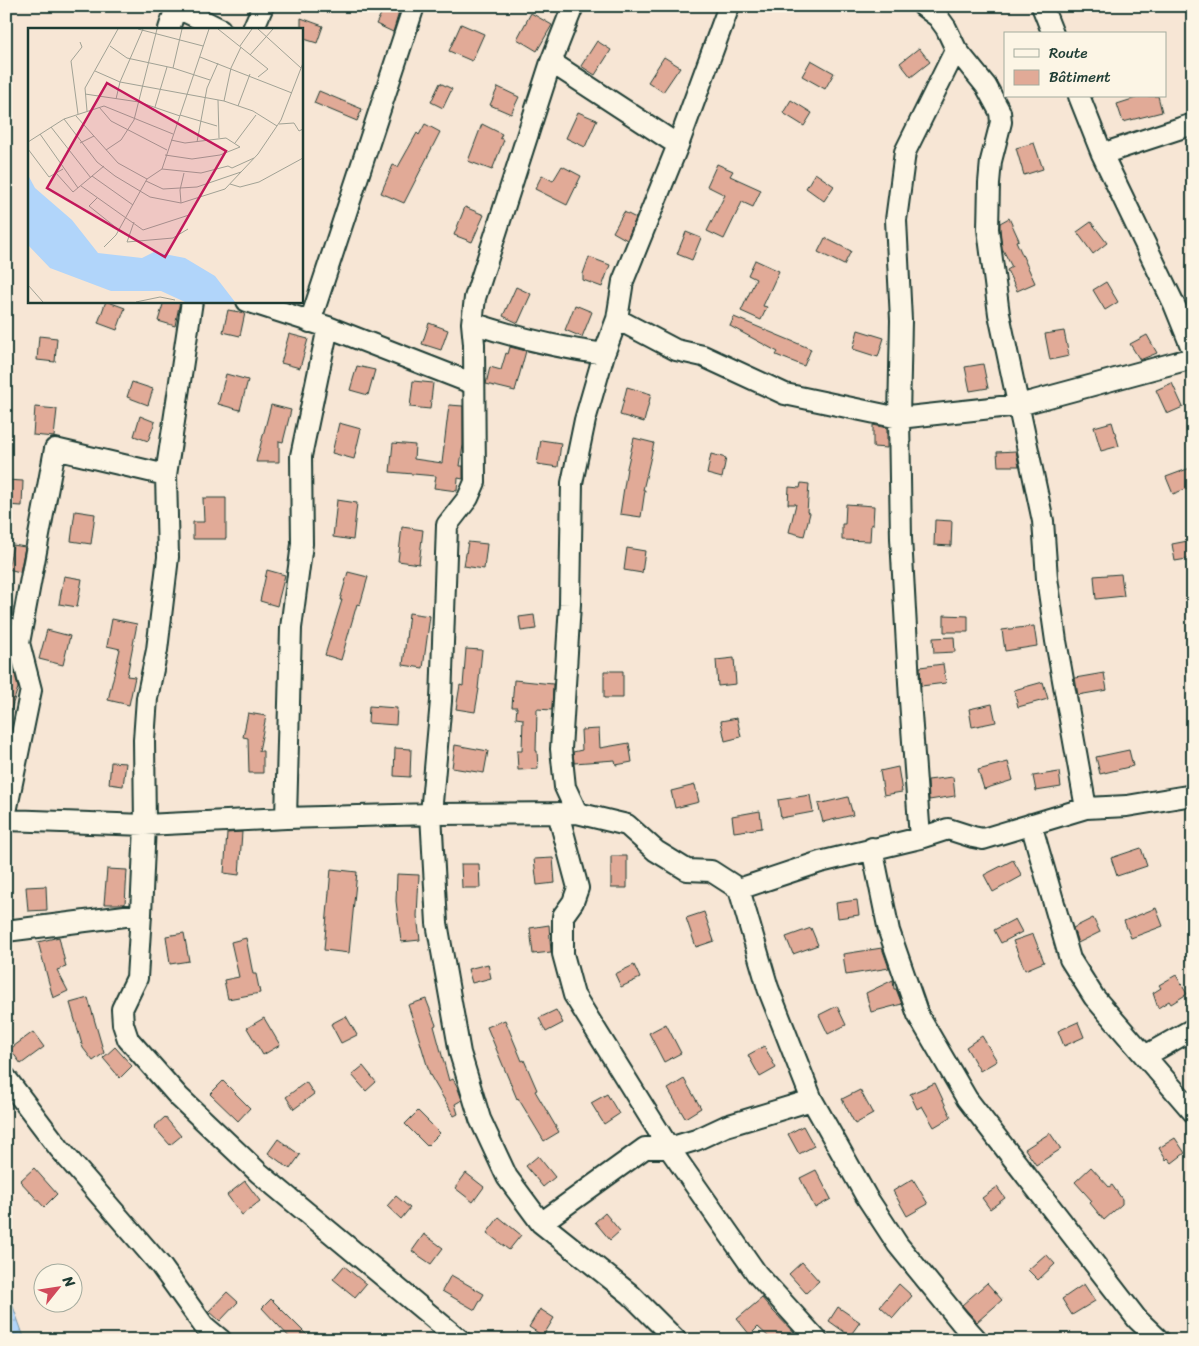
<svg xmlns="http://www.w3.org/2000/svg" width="1199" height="1346" font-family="Sriracha,sans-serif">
  <defs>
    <pattern id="water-waves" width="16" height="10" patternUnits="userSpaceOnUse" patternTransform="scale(1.25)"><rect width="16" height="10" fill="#b1d5fa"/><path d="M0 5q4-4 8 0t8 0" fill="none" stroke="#98b8d7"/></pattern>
  </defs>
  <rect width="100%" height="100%" fill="#f7e6d5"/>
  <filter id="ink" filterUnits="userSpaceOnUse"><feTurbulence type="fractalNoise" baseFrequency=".02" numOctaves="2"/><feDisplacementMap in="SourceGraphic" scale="10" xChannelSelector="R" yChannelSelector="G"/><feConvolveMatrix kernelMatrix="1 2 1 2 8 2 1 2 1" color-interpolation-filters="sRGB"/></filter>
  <g filter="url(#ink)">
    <path fill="url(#water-waves)" stroke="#7798ab" d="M6,1287L25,1340H6Z"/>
    <path fill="#e1aa97" stroke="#1f3d34" d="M385,6H401L393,32L376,24Z
      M531,13L552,25L537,51L517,39Z
      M301,18L323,26L317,43L301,38Z
      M461,24L484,34L472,61L449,51Z
      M597,41L611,50L595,75L581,66Z
      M919,48L930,62L911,77L900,63Z
      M664,57L680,67L663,92L648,82Z
      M811,60L834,73L825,89L802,76Z
      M440,83L452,89L443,108L431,102Z
      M498,87L519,97L511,114L490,105Z
      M319,91L362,109L357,121L314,103Z
      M1142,96H1158L1162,112L1123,122L1117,104Z
      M791,100L812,113L804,126L783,113Z
      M578,112L597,120L585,147L566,138Z
      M425,124L440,132L404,203L381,193L393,165L398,167L417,133L419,135Z
      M482,124L502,134L500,138L504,140L492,170L468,161Z
      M1034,143L1043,169L1024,175L1016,148Z
      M717,164L733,171L730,176L761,190L753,207L742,202L724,239L707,231L725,195L707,186Z
      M562,166L581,176L567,205L535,189L542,175L553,181Z
      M815,173L834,186L824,201L806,188Z
      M465,207L484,215L472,242L454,235Z
      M624,212L636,218L627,240L613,232Z
      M1009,218L1019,240L1016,241L1035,283L1017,291L1007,270L1012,267L1002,248L1000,228V223Z
      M1091,222L1107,243L1093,254L1077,232Z
      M686,232L701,238L692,260L677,254Z
      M825,238L851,251L844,265L818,252Z
      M589,257L610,265L602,287L583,280V274Z
      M755,260L779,271L763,306L767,307L761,320L741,311L756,279L748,275Z
      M1106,282L1118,302L1105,310L1093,290Z
      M516,287L531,294L518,323L503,316Z
      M106,301L125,308L117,330L98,323Z
      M164,301H180L175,326L158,321Z
      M575,305L592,312L582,337L565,330Z
      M228,310L245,313L240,336L223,332Z
      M734,317L811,349L804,366L776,355L778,352L730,326Z
      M429,323L448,330L441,350L422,344Z
      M858,330L884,338L878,357L853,349Z
      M1064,331L1069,356L1050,360L1045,334Z
      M289,334L308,339L300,368L281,363Z
      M1147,335L1157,353L1140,360L1130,344Z
      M39,336L57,338L55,362L37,360Z
      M510,347L526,351L515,391L486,384L490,367L501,370L506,353L508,354Z
      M983,364L988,388L970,391L965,367Z
      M357,366L375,370L368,395L350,390Z
      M226,374L248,380L240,410L218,404Z
      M413,381L433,383L430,409L410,407Z
      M132,382L153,389L148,405L127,397Z
      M1172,383L1183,407L1167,414L1156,390Z
      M627,387L651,394L644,422L620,415Z
      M271,405L291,410L283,442L279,441V462H256Z
      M449,405L463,406V445L460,466H463V479L458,478L457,491L434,488L436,476L390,472L393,443L415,445L414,459L442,463Z
      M35,407L57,409L54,437L33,435Z
      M140,416L155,422L148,441L134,436Z
      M1112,422L1119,446L1101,451L1094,427Z
      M339,423L361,429L354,459L332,453Z
      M873,425L887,428V448L873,447Z
      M634,438L654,443L643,490H645L641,517L620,514L627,468Z
      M541,440L561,443L558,467L537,464Z
      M1016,451L1019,466H998L997,452Z
      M711,454L726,458L722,478L707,474Z
      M1193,467V486L1173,494L1166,477Z
      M6,480L23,481L22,506L6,505Z
      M801,483L809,484L807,512L810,513L804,536L789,532L796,504H788L789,487L800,488Z
      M203,498H226V539H193V522H204Z
      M337,500L357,503L353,540L333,537Z
      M846,504L874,506L873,525L871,524L870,541L842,540V524H845Z
      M75,511L95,514L91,544L71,541Z
      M935,520L952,521L951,546L934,545Z
      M402,527L423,530L419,564L398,561Z
      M1193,540V558L1175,561L1172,544Z
      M468,542L487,544L484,569L464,566Z
      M13,545L25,547L20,572L8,569Z
      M627,548L645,551L642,573L624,570Z
      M267,570L285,575L277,606L260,601Z
      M348,572L368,577L360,605L357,604L341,660L325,655L342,600H340Z
      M1121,574L1124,596L1096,599L1094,576Z
      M64,576L82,579L77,607L59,604Z
      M409,613L430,616L423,668L403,665Z
      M534,615L536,629L521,631L519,617Z
      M944,615L968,616V632H944Z
      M112,619L137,624L127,676L135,677L129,705L108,700L120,649L107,646Z
      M1034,626L1037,646L1005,651L1002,630Z
      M47,630L70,636L63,665L39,659Z
      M954,637L955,652L934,653L933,638Z
      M466,649L482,650L478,689H479L475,712L456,709L460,685L463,686Z
      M734,658L736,684L718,686L716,660Z
      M943,664L946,683L921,686L920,667Z
      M604,671H623V698H604Z
      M6,672L15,674L18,688L9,715H6Z
      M1104,673L1107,690L1078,695L1075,678Z
      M514,680L553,684L552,710L537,709L536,751H537L538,769L518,770L517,751H522L523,719L516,718L517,707H512Z
      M1043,682L1048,699L1018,707L1014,690Z
      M992,704L996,722L972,727L969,709Z
      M369,706L397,708L396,725L368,723Z
      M248,713L266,716L259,751H263V773H249L248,738L243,737Z
      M737,718L741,737L725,741L721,721Z
      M599,729L600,748L629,743L632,762L616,765L615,760L574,763L573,752L582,750L581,730Z
      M455,745L488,751L484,773L452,768Z
      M395,748L411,749L410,777L394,776Z
      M1129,750L1133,766L1100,774L1096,757Z
      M111,762L126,763L123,786L109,784Z
      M1008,762L1013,780L984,789L978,770Z
      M898,767L902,792L884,795L880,771Z
      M1059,772L1061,787L1036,791L1033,776Z
      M953,777L955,796L929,800L928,780Z
      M695,785L699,802L675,808L671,791Z
      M810,795L813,812L781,818L778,800Z
      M848,797L853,815L823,822L818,804Z
      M760,811L762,828L734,832L732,816Z
      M242,832L239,875L224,873L227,833Z
      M1141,848L1147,866L1117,876L1111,858Z
      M611,856H627V888H611Z
      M553,858L555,883L537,885L534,859Z
      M1013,860L1022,876L993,892L984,875Z
      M461,864H479L480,888H462Z
      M107,869L127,870L125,904H104Z
      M331,869L357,872L349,953L324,950Z
      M397,874L419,875L417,916L420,940L401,942L396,901Z
      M46,886L47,910L28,911L26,887Z
      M857,900L859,915L838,918L836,903Z
      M1156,908L1163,926L1131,938L1124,921Z
      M704,912L714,941L696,947L686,918Z
      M1093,918L1100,932L1078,943L1073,928Z
      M1015,919L1022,932L1001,943L994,930Z
      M549,925L551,952L533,954L530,928Z
      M811,928L818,945L793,954L786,937Z
      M184,933L189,961L170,964L166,936Z
      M1033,934L1044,962L1025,970L1013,941Z
      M59,937L66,967L57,970L68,991L53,998L38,942Z
      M246,938L253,974H256L260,993L228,999L224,980L239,977L231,942Z
      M882,948L889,968L846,975L843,954Z
      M488,964L491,978L472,983L468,969Z
      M634,965L640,978L621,987L615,974Z
      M1176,975L1187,994L1171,1004L1169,1001L1158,1008L1153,993L1161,988L1159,985Z
      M893,980L894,989H896L902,1004L871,1012L866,993Z
      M88,998L104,1053L93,1061L83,1048L70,1003Z
      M426,999L436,1025L434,1026L449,1081L453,1079L457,1086L462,1100L455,1104L458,1114L454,1116L430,1075L418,1035L408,1005Z
      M837,1006L846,1025L828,1034L819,1015Z
      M556,1010L563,1023L546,1032L539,1018Z
      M346,1016L357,1035L341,1043L331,1024Z
      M264,1018L280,1045L263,1055L247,1028Z
      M505,1020L522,1061L524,1060L537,1090L535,1091L559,1132L544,1141L518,1098L517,1099L487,1027Z
      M1078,1022L1084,1037L1064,1046L1058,1031Z
      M666,1024L681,1053L664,1062L649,1033Z
      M33,1032L44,1047L21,1064L10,1049Z
      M982,1036L997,1061L980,1071L966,1047Z
      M764,1046L776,1068L760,1077L748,1055Z
      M115,1047L132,1066L120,1078L103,1058Z
      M363,1066L376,1082L366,1091L352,1075Z
      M684,1079L701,1108L685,1118L668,1089Z
      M223,1081L250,1108L238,1121L210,1094Z
      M306,1082L314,1094L294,1109L286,1097Z
      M935,1083L951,1117L934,1127L922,1106L917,1109L910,1094Z
      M860,1090L873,1114L855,1124L842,1099Z
      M607,1094L619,1114L604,1124L591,1103Z
      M418,1111L440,1133L427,1146L405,1124Z
      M165,1117L181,1136L170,1145L154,1127Z
      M803,1126L814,1146L799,1154L788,1134Z
      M1050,1133L1061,1149L1036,1165L1025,1149Z
      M1175,1138L1185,1153L1172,1163L1168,1158L1166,1160L1159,1148Z
      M278,1139L300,1155L290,1169L268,1153Z
      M538,1156L555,1177L543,1187L526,1166Z
      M1091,1167L1109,1187L1112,1185L1122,1199V1204L1104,1220L1090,1203L1092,1201L1075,1182Z
      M34,1168L57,1194L44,1207L20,1181Z
      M816,1170L831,1199L815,1208L800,1178Z
      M466,1173L484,1187L473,1202L455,1188Z
      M913,1179L928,1204L907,1216L893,1191Z
      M245,1181L260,1201L242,1215L227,1195Z
      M997,1187L1005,1198L990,1209L982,1198Z
      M396,1196L410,1208L401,1219L387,1206Z
      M605,1213L620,1231L610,1240L595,1222Z
      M499,1217L521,1235L509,1250L487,1233Z
      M424,1234L443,1248L431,1264L412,1251Z
      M1046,1254L1055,1264L1038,1280L1028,1270Z
      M802,1262L819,1281L806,1293L789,1274Z
      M344,1266L366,1284L355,1297L333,1279Z
      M451,1275L484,1294L475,1310L442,1291Z
      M987,1283L1002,1300L977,1322L962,1305Z
      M899,1284L912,1296L893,1318L880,1306Z
      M1084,1284L1095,1301L1072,1315L1062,1299Z
      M227,1292L238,1302L220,1321L209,1311Z
      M762,1298L773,1311L801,1340H772L758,1327L750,1335L737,1319Z
      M271,1299L312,1340H292L262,1308Z
      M838,1307L860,1322L850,1336L829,1321Z
      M540,1309L554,1318L543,1336L529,1327Z"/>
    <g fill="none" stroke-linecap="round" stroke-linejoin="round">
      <g stroke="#1f3d34" stroke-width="24">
        <path id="minor" d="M174,6L220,29
          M573,6L551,62L475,298L472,323L474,344L475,482L468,498L447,525L441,701L431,814L437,923L460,1053L480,1119L507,1177L541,1223L630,1294L676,1340
          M923,6L938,17L946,28L956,49L986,86L1000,112L1001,122L991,161L989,183L988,229L999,314L1043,521L1047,578L1056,641L1086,808
          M1042,6L1053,34
          M169,29L176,7
          M253,29L263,6
          M551,62L678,145
          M1079,96L1102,154L1174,304L1193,351
          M1102,154L1193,124
          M192,301L166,475L168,557L157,650L147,698L144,740L145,825L141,914L137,978L122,1009L123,1024L128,1039L179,1097L259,1173L460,1340
          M247,301L328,327L474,384
          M617,319L676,350L703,356L785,394L899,418L1019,405L1193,358
          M310,322L414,6
          M472,323C515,337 559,348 604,354
          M6,812L31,690L19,643L55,449L166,475
          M558,813L578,888L573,902L563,916V954L574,995L669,1148L757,1274L817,1340
          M577,813L565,787L561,749L570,604L572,483L585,420L604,354L617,319L623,281L678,145L729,6
          M286,818L291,628L302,544L301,456L328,327
          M6,820L145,825L286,818L431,814L577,813L627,825L656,851L687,870L711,871L739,889L820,862L920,838L948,829L973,837L983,839L1086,808L1127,806L1193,795
          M1031,824L1070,959L1094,997L1193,1112
          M920,838L910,700L901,538L899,418L901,320L896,220L905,152L956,49
          M872,848L889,931L918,1015L967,1099L1137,1319L1159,1340
          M739,889L768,988L812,1100L866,1196L898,1245L960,1321L977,1340
          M6,931L141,914
          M1145,1056L1193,1029
          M6,1078L59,1148L161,1266L204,1326L221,1340
          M541,1223L645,1148H669L696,1140L726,1126L812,1100"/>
      </g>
      <use href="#minor" stroke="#fcf5e5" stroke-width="20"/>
    </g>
  </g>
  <g transform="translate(28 28)">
    <rect width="275" height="275" fill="#f7e6d5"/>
    <path d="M0,147L7,160L44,192L70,225L114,230L126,224L157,230L187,248L207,274H157L133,263H83L22,240L0,217Z" fill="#b1d5fa"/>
    <path fill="none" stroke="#a1a295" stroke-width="1" d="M110,1L175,18M190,1L240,41L230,49M230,1L273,40M82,18L99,30L145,40L182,52M212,18L224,1M222,27L245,1M172,29L264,65M145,40L154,1M67,43L92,54L196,73L225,83L249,98M57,66L111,74L152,88M88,71L92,54L115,1M190,72L191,110M196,73L203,40L213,19M210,78L222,46M71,79L83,93L139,122M127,79L139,39M59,83L57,60L90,1M50,86L43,33L54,19L52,14M152,87L189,98M48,88L90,135L119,151M36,91L69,134L87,148L122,169L153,175L197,161L230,126L253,92L275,35M251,96L266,95L271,103L275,101M23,99L63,150M12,106L50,160M0,114L36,91L76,78L145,106M169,114L179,60L190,35M52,115L66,108M207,115L228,87M0,121L21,149L35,141M78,122L93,112L106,92L129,1M137,127L164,131L192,127L212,119L198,110L157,115L143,112M134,141L173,145L200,138L204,140L226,130M28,145L45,164L76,138M64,148L105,177M118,153L135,161L169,159L213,144M202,156L212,159L231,154L275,130M53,158L115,202L161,187M69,170L61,178L91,202M153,175L152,162L156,145M106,194L99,214L145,210L160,201M76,219L88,207L119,151L134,141L181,1M0,257L15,274M108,274L132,269L147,272"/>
    <path fill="#c2185b" fill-opacity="0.15" stroke="#c2185b" stroke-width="2.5" d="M79,55L198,123L137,229L19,160Z"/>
    <rect width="275" height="275" fill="none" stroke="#1f3d34" stroke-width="2.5"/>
  </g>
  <rect width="1199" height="1346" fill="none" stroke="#fcf5e5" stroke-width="25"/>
  <rect x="12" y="12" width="1174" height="1321" fill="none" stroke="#1f3d34" stroke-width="2" filter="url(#ink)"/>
  <rect x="1004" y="32" width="162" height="65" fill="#fcf5e5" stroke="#a4ab9e"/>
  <rect x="1014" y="49" width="25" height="8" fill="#fcf5e5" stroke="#a4ab9e"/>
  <text x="1049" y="58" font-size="15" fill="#1f3d34">Route</text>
  <rect x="1014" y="70" width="25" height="15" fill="#e1aa97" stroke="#a4ab9e"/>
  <text x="1049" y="82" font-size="15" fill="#1f3d34">Bâtiment</text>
  <g transform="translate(58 1288) rotate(60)"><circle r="24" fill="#fcf5e5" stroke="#a4ab9e"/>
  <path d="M0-4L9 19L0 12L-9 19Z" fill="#d1495b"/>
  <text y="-8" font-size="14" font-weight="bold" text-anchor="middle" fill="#1f3d34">N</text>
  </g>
</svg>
